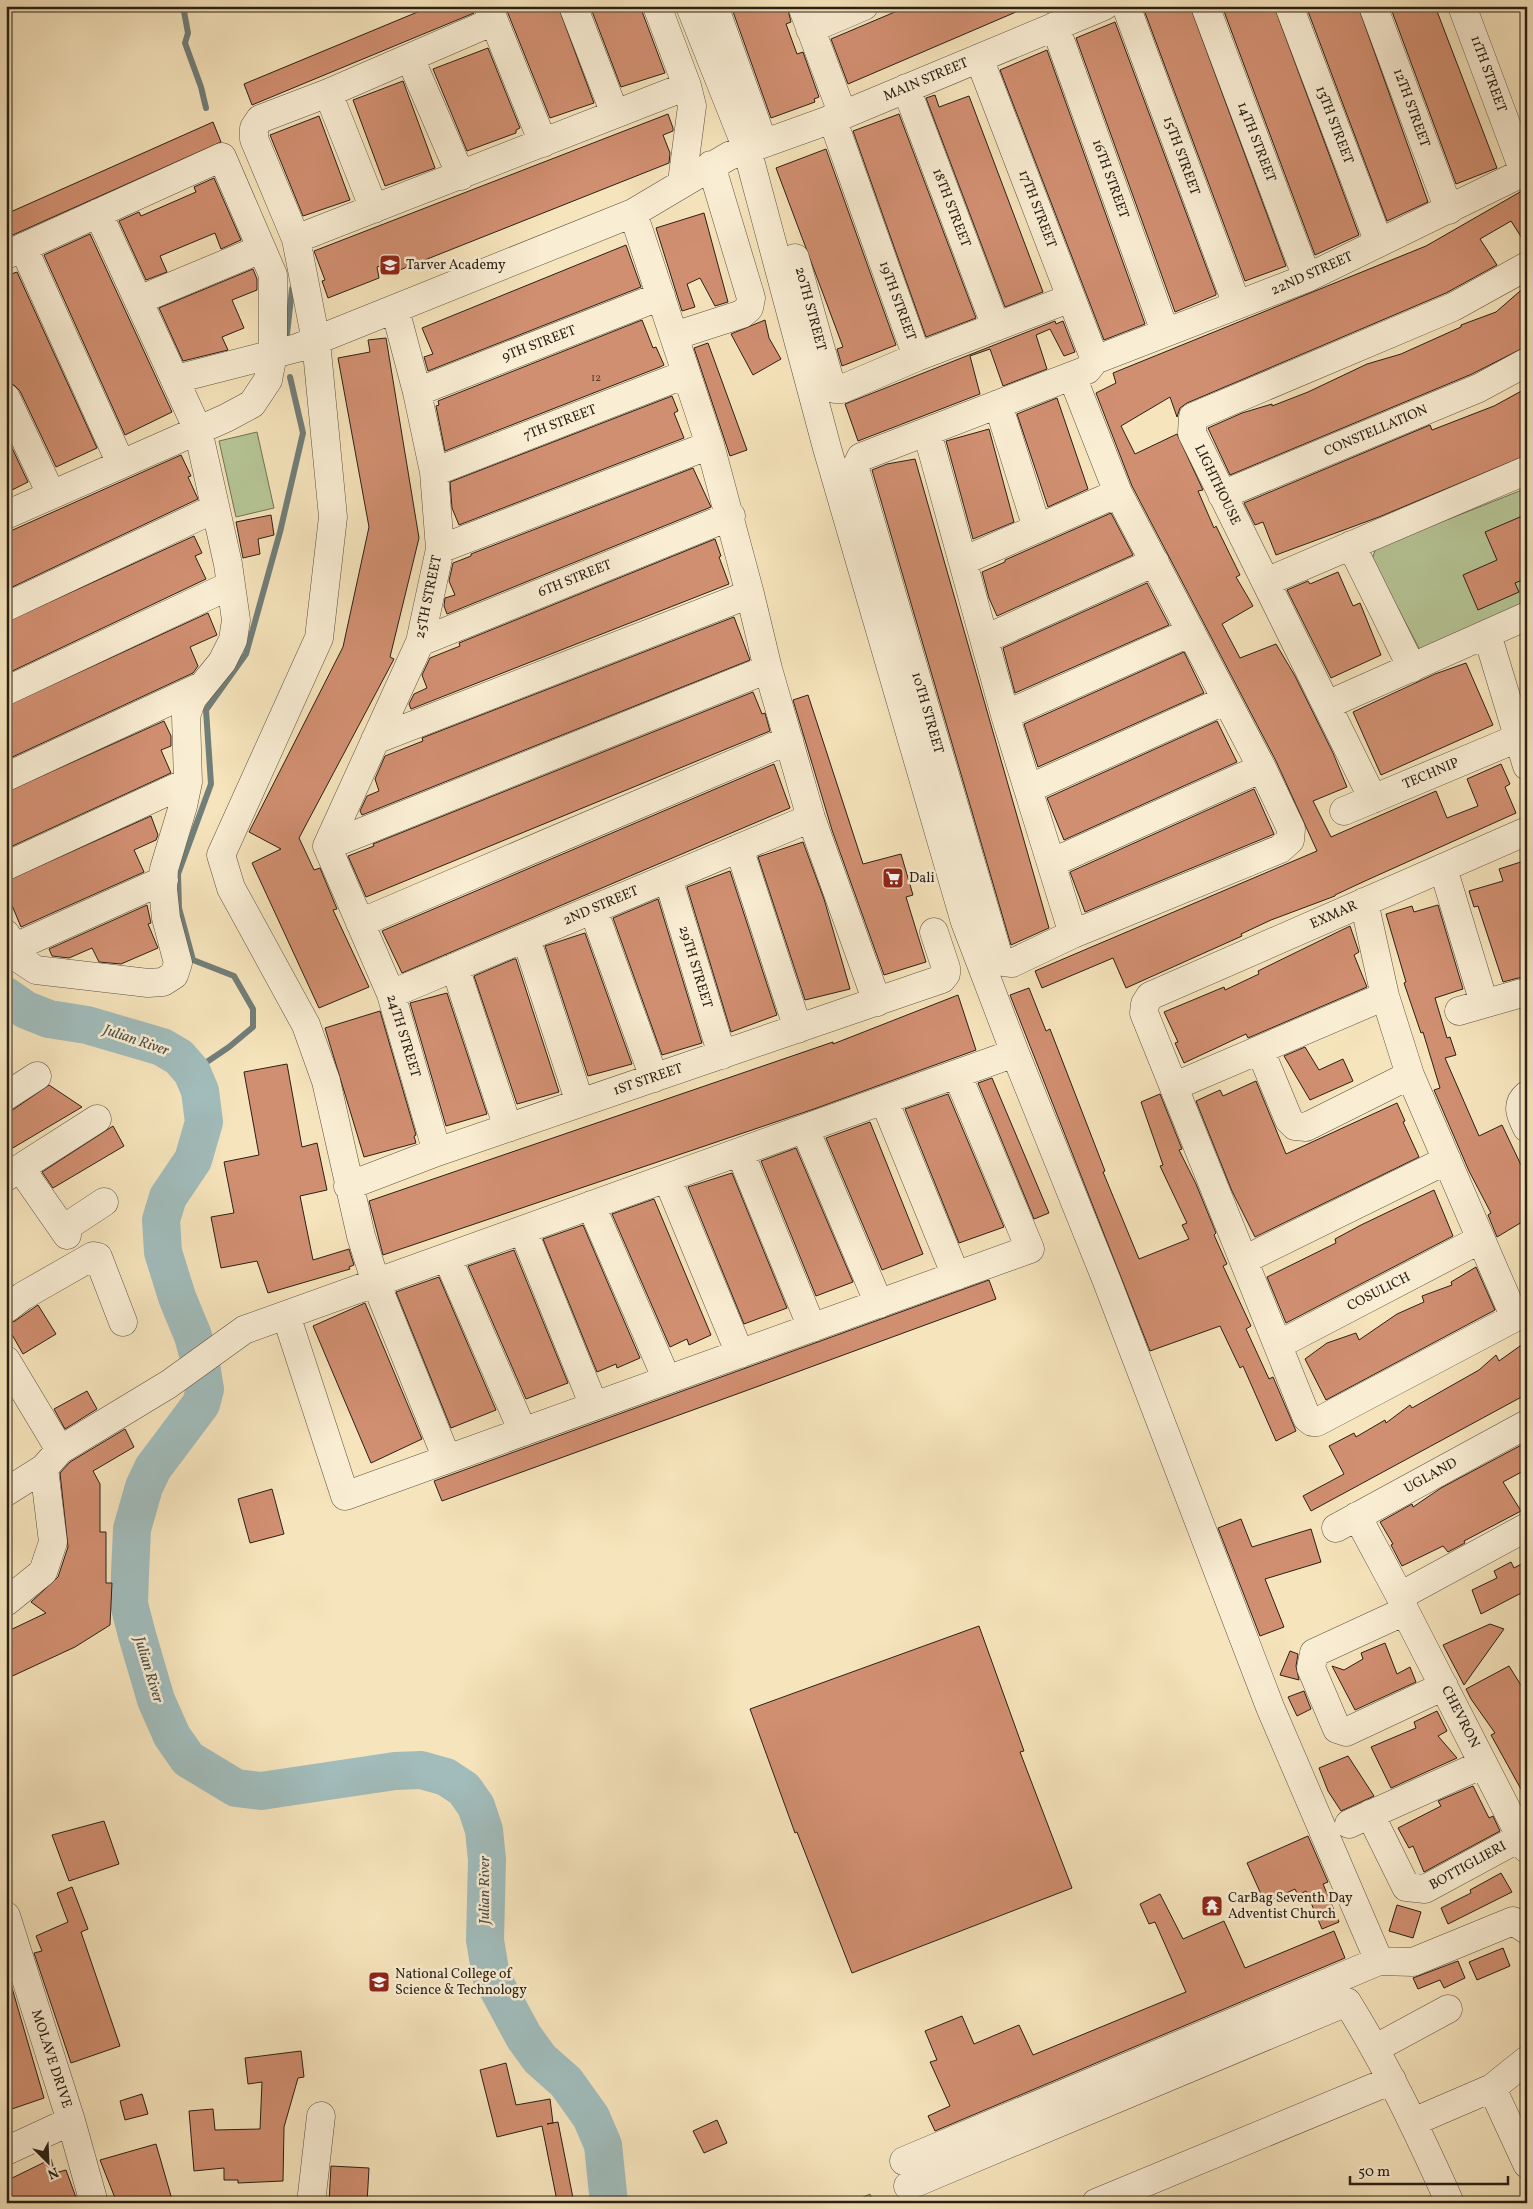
<svg xmlns="http://www.w3.org/2000/svg" width="1533" height="2209" font-family="Vollkorn,serif">
  <rect width="100%" height="100%" fill="#f6e4bc"/>
  <filter id="stains"><feTurbulence type="fractalNoise" baseFrequency=".004" numOctaves="4"/><feColorMatrix values="0 0 0 0 .2 0 0 0 0 .09 0 0 0 0 .02 0 0 0 .5 -.17"/></filter>
  <radialGradient id="worn" r=".72"><stop offset=".6" stop-color="#630" stop-opacity="0"/><stop offset="1" stop-color="#630" stop-opacity=".3"/></radialGradient>
  <path fill="#b6c596" stroke="#707256" d="M257,432L274,508L236,517L219,441Z
    M1527,488V606L1421,652L1372,559L1376,548Z
    M870,2194L874,2203H850Z"/>
  <g fill="none" stroke-linecap="round" stroke-linejoin="round">
    <path stroke="#717e79" stroke-width="6" d="M183,6L188,33L185,43L201,87L206,108
      M287,334L292,289
      M192,1072L229,1047L253,1027V1009L234,976L193,960L179,908L178,874L211,784L206,710L246,654L280,532L303,433L290,377"/>
    <path stroke="#a1bcbb" stroke-width="38" d="M6,996L26,1010L49,1019L87,1025L162,1047L179,1057L192,1072L200,1091L204,1122L193,1160L168,1197L161,1220L163,1252L177,1297L193,1336L201,1365L205,1389L201,1404L153,1468L144,1487L132,1529L130,1574L129,1604L137,1635L156,1700L172,1736L188,1759L236,1788L261,1791L395,1771L421,1770L446,1777L464,1789L476,1806L484,1830L487,1860L485,1940L491,1976L524,2037L540,2059L566,2082L591,2117L603,2145L609,2203"/>
  </g>
  <path fill="#d18f71" stroke="#2a2016" d="M432,6H473L474,13L252,105L244,84Z
    M505,6H558L594,103L550,118Z
    M590,6H640L665,73L621,87Z
    M731,6H787L791,22L786,24L797,54L803,52L819,97L814,99L815,102L771,118Z
    M909,6H1030L848,84L831,39Z
    M1155,6H1190L1286,266L1245,281L1144,10Z
    M1222,6H1274L1359,235L1315,255Z
    M1306,6H1358L1428,202L1387,221Z
    M1390,6H1435L1497,168L1456,184Z
    M1115,22L1216,293V295L1175,312L1076,38Z
    M488,48L520,128L516,130V133L467,151L433,69Z
    M1047,50L1145,324L1104,340L1000,70Z
    M403,81L435,168L385,186L353,100Z
    M935,95L939,107L969,96L1043,292L1005,307L926,98Z
    M668,114L673,128V131L663,135L670,153L669,163L387,275L383,265L377,267L379,278L328,298L322,281L325,280L314,251Z
    M899,114L976,318L926,337L853,131Z
    M319,116L350,200L303,216L270,135Z
    M213,122L221,142L6,238V214Z
    M826,149L896,345L842,366L837,349L843,347L776,168Z
    M214,178L241,240L221,249L215,233L160,256L167,272L146,280L119,221L139,212L141,216L196,192L194,187Z
    M1527,188V246L1511,221L1480,239L1497,265L1446,293L1187,403L1180,408L1177,417L1170,397L1121,426L1135,454L1177,434L1203,490L1198,491L1214,528L1216,526L1240,575L1236,577L1253,606L1222,624L1240,658L1276,644L1295,676L1333,753L1347,787L1313,801L1331,837L1436,791L1447,818L1478,806L1467,779L1501,764L1510,784L1505,787L1516,813L1365,881L1335,895V896L1271,920L1241,934L1242,936L1126,988L1113,958L1042,988L1035,971L1317,851L1276,761L1132,486L1096,393L1116,383L1113,373L1426,246Z
    M704,213L728,302L715,306L700,278L687,284L695,307L682,311L656,228Z
    M90,234L172,412L125,435L44,255Z
    M626,245L641,287L428,371L424,357L433,354L422,328Z
    M253,269L257,279V290L232,300L244,328L222,337L228,350L183,361L159,308Z
    M17,272L97,448L56,467L20,391L14,385L6,383V276Z
    M1527,285V346L1472,374L1230,475L1208,428L1242,413L1272,404V406L1308,392L1367,364L1401,354L1461,327V325L1496,312Z
    M642,320L653,348L656,347L664,365L660,367L445,451L436,406L439,405L438,401Z
    M765,320L769,338L781,359L753,375L731,334Z
    M1055,321L1056,324L1063,321L1075,352L1064,356L1050,329L1036,335L1047,369L1003,386L990,349L970,356L980,394L858,441L845,404Z
    M386,338L419,538L390,657L394,659L299,838L314,870L320,868L337,909L333,910L369,987L319,1008L252,863L281,849L249,832L343,647L369,527L338,358L370,352L368,340Z
    M708,343L747,450L730,456L694,348Z
    M1527,388V455L1379,517L1276,555L1263,522L1255,525L1244,503L1430,425L1432,430L1494,406Z
    M672,396L678,411L674,413L684,438L459,525L452,508L450,482Z
    M1057,398L1088,489L1048,507L1017,414Z
    M989,429L1014,522L973,539L946,441Z
    M6,435L28,482L6,493Z
    M181,455L191,476L188,477L198,499L6,590V533Z
    M915,459L1049,928L1011,945L872,470L887,464Z
    M693,468L711,507L447,614L444,606L445,598L455,595L449,581L453,563L471,556V554Z
    M1111,513L1133,555L997,616L989,598L982,572L1005,562V560Z
    M1527,514V578L1515,583L1519,592L1478,610L1463,575L1497,560L1485,532Z
    M271,515L274,535L258,539L260,554L243,558L236,522Z
    M194,536L202,553L195,556L206,579L6,674V622Z
    M715,539L721,556L719,557L729,584L411,709L409,704L414,694L427,688L422,675L430,658L460,646L459,643Z
    M1338,572L1353,606L1360,603L1381,655L1331,678L1287,590L1308,581L1310,584Z
    M1147,583L1169,625L1015,693L1003,648Z
    M208,613L217,635L190,647L198,666L193,673L6,760V706Z
    M734,617L750,660L362,815L360,811L367,796L379,791L375,779L385,756L423,741L422,738Z
    M1184,652L1204,693L1038,767L1024,724Z
    M1466,663L1493,725L1381,775L1353,712L1435,674Z
    M753,692L762,714L765,713L770,731L366,897L348,856L374,846L373,844Z
    M808,695L863,864L901,854L913,895L906,897L926,962L884,975L832,830L793,700Z
    M164,721L171,736V746L161,750L171,773L6,849V792Z
    M1217,721L1237,762L1064,840L1047,798Z
    M774,764L790,808L402,973L382,931Z
    M1254,789L1274,834L1272,835L1085,912L1070,872Z
    M151,816L158,835L156,840L134,850L144,872L21,927L6,891V881Z
    M803,842L824,899L850,989L805,1000L758,857Z
    M1527,860V978H1518L1503,982L1478,906L1474,907L1469,891L1503,881L1499,869Z
    M730,871L777,1015L731,1032L687,887Z
    M658,899L702,1043L662,1055L613,918Z
    M147,905L151,923L148,924L158,948L121,964L99,962L92,948L69,958L52,956L49,949Z
    M1438,905L1463,989L1435,998L1447,1038L1450,1037L1456,1055L1445,1058L1479,1136L1502,1125L1521,1165L1527,1162V1219L1497,1237L1488,1215L1491,1213L1469,1171L1434,1090L1440,1088L1423,1032L1421,1033L1404,983L1406,982L1386,914L1412,906L1414,912Z
    M1350,926L1359,952L1354,955L1367,987L1248,1038L1246,1034L1184,1063L1175,1043L1178,1042L1164,1012L1224,987L1225,990L1259,974L1258,971Z
    M585,933L632,1064L588,1076L545,946Z
    M514,959H516L559,1092L517,1104L474,976Z
    M1029,988L1046,1031L1050,1029L1105,1171L1103,1172L1139,1259L1189,1239L1182,1225L1187,1223L1160,1166L1163,1165L1141,1102L1160,1094L1182,1149L1179,1150L1196,1184L1216,1233L1214,1235L1227,1264L1223,1266L1251,1326L1246,1329L1269,1379L1273,1377L1296,1431L1276,1441L1243,1366L1240,1368L1220,1326L1150,1351L1010,995Z
    M447,993L487,1114L446,1126L410,1003Z
    M958,995L976,1050L814,1109L383,1255L369,1201L833,1042V1044Z
    M380,1011L416,1135L414,1136L416,1143L364,1157L325,1028Z
    M1305,1047L1319,1070L1343,1059L1353,1081L1310,1100L1284,1056Z
    M287,1064L302,1147L317,1143L327,1190L300,1196L313,1260L349,1249L354,1265L349,1267L350,1269L268,1293L257,1261L221,1268L211,1217L234,1213L224,1162L259,1155L244,1072Z
    M992,1078L1049,1213L1034,1219L978,1083Z
    M1256,1081L1286,1154L1397,1103L1405,1121L1403,1122L1419,1157L1255,1237L1232,1191L1196,1101L1220,1090L1223,1096Z
    M49,1085L82,1107L6,1152V1112L14,1109Z
    M948,1094L1004,1227L959,1243L905,1109Z
    M870,1122L923,1254L882,1270L826,1138Z
    M113,1126L124,1146L53,1188L42,1172Z
    M796,1148L853,1282L816,1296L761,1161Z
    M732,1173L787,1308L744,1324L688,1187Z
    M1434,1190L1453,1236L1286,1323L1267,1277L1336,1243L1335,1239L1361,1225Z
    M654,1199L711,1335L689,1345L687,1339L670,1347L612,1214Z
    M583,1225L640,1358L617,1368L616,1364L597,1372L543,1239Z
    M514,1250L568,1383L526,1399L468,1266Z
    M1476,1267L1495,1310L1326,1400L1305,1359L1327,1343L1356,1333L1359,1340L1397,1314L1424,1302L1422,1296L1452,1285L1451,1282Z
    M439,1277L496,1410L451,1428L396,1292Z
    M989,1280L996,1299L748,1390L442,1501L434,1481Z
    M365,1303L422,1439L371,1463L313,1326Z
    M38,1305L56,1334L23,1354L6,1324L15,1321Z
    M1527,1341V1394L1311,1511L1303,1496L1344,1474L1329,1446L1354,1433L1356,1437L1385,1420L1386,1423L1410,1405L1412,1408L1479,1370L1496,1355L1499,1361Z
    M87,1391L97,1409L65,1429L54,1409Z
    M125,1429L134,1447L93,1471L100,1484V1532H106V1583H112L110,1625L75,1647L6,1679V1632L46,1613L31,1602L58,1577L68,1547L60,1473L70,1462Z
    M1527,1442V1469L1503,1482L1521,1511L1464,1541L1465,1543L1448,1552L1443,1546L1402,1566L1391,1545L1393,1544L1380,1522L1412,1504L1413,1507L1441,1488Z
    M272,1489L284,1534L250,1543L238,1499Z
    M1241,1519L1252,1547L1311,1529L1321,1562L1265,1579L1284,1627L1260,1636L1218,1528Z
    M1527,1561V1590L1481,1614L1472,1590L1497,1578L1494,1571L1511,1562L1514,1568Z
    M1490,1624L1504,1629L1464,1685L1443,1645Z
    M979,1626L1024,1751L1020,1752L1072,1888L852,1973L797,1832L795,1833L750,1709Z
    M1385,1643L1397,1674L1410,1667L1416,1682L1355,1710L1332,1666L1344,1670L1363,1659L1361,1653Z
    M1290,1651L1298,1654L1296,1666L1299,1680L1280,1675Z
    M1509,1666L1527,1695V1800L1491,1735L1495,1733L1471,1699L1466,1689Z
    M1304,1691L1311,1709L1297,1716L1288,1697Z
    M1437,1711L1447,1731L1438,1736L1457,1758L1391,1788L1371,1747L1416,1728L1414,1722Z
    M1348,1756L1374,1796L1341,1811L1328,1791L1319,1768Z
    M1473,1786L1489,1818L1493,1816L1500,1831L1424,1872L1413,1846L1409,1848L1398,1828L1441,1806L1438,1801Z
    M104,1821L119,1864L69,1881L52,1835Z
    M1308,1836L1328,1882L1323,1884L1339,1922L1322,1929L1306,1891L1298,1895L1295,1889L1265,1903L1247,1863Z
    M1501,1873L1512,1892L1448,1924L1441,1908L1471,1893L1470,1890Z
    M72,1887L88,1929L81,1932L120,2046L71,2063L34,1953L42,1951L36,1936L68,1922L57,1893Z
    M1160,1894L1183,1939L1224,1921L1245,1968L1334,1931L1345,1958L935,2131L928,2116L950,2106L930,2062L937,2060L925,2031L962,2016L974,2044L1019,2025L1033,2055L1186,1992L1155,1922L1149,1924L1140,1904Z
    M1397,1905L1421,1912L1413,1938L1389,1931Z
    M1503,1948L1510,1966L1477,1980L1469,1962Z
    M1458,1961L1465,1978L1444,1988L1440,1980L1418,1989L1413,1978Z
    M6,1981H10L44,2098L6,2111Z
    M301,2051L304,2077L298,2078L284,2127L283,2181L238,2183V2180H224V2168L194,2171L189,2111L213,2109L215,2130L260,2129L262,2082L248,2084L245,2058Z
    M506,2063L516,2105L550,2099L553,2123L547,2124L558,2122L573,2198L557,2201L542,2126L497,2137L480,2070Z
    M142,2094L148,2114L125,2120L120,2101Z
    M717,2120L727,2143L704,2153L693,2131Z
    M156,2144L173,2203H117L100,2160Z
    M51,2159L55,2173L66,2170L78,2203H6V2181Z
    M331,2166L369,2168L367,2203H329Z"/>
  <g fill="none" stroke-linecap="round" stroke-linejoin="round">
    <g stroke="#5d5140" stroke-width="29">
      <path id="minor" d="M488,6L543,143
        M573,6L615,114
        M657,6L687,86
        M690,6L747,149L827,448L965,922L1015,1053L1106,1279L1270,1707L1379,1961L1413,1962L1513,1921L1527,1930
        M714,6L763,142
        M802,6L843,115
        M1126,6L1237,305
        M1205,6L1307,278
        M1289,6L1379,243
        M1373,6L1449,210
        M1055,26L1165,332
        M810,29L864,6
        M410,58L461,176
        M979,58L1095,360
        M906,88L996,327
        M328,93L374,209
        M832,118L917,357L1071,298
        M633,213L729,156L843,115L1104,6
        M296,239L254,139V128L260,119L328,93L494,21
        M23,247L121,464
        M6,255L222,157L273,275V354L268,380L252,404L226,418L6,515
        M795,258L831,385L835,389H842L917,357
        M139,300L261,249
        M395,309L417,392L434,472L440,549L420,642L327,846L391,994L437,1152
        M674,336L742,314L749,308L751,298L711,165
        M1095,360L1307,278L1516,176L1521,171V164L1462,6
        M1072,376L1118,493L1262,768L1291,829L1290,840L1280,849L1073,934L1012,963L1004,962L998,955L855,469L861,457L1087,370L1095,360
        M176,379L297,348L633,213L710,445L440,549
        M417,392L661,296
        M6,398L51,494
        M998,404L1037,528
        M927,432L1005,715L1073,934
        M434,472L686,374
        M1222,495L1479,388L1527,362
        M1351,545L1412,668
        M963,561L1118,493
        M1266,582L1527,470
        M6,607L214,509
        M1487,634L1527,766
        M985,639L1155,562
        M420,642L731,516
        M768,669L811,818L877,1002
        M6,691L231,585
        M1327,705L1527,616
        M1005,715L1191,632
        M375,740L750,594L710,445
        M6,777L202,686
        M1028,789L1226,700
        M1373,799L1192,433L1193,417L1453,307L1527,266
        M1344,811L1518,738
        M327,846L768,669L750,594
        M739,848L798,1029
        M1051,863L1262,768
        M6,866L188,782
        M1443,868L1484,1003
        M668,878L722,1055
        M1364,902L1385,996L1410,1075L1512,1311V1319L1317,1422H1312L1307,1418L1144,1013L1145,1004L1150,996L1527,831
        M593,909L654,1078
        M360,923L789,740
        M6,934L21,960L36,970L148,983L163,982L174,975L178,963L166,918L163,889L164,869L183,806L188,782L186,716L192,699L222,662L233,640L236,620L228,564L198,430L98,213
        M526,938L580,1103
        M13,948L164,880
        M455,967L508,1128
        M391,994L811,818
        M1459,1011L1522,993
        M1260,1050L1289,1120L1295,1126L1306,1127L1410,1075
        M1175,1086L1385,996
        M1527,1095C1515,1105 1521,1116 1527,1128
        M6,1096L37,1076
        M884,1100L956,1276
        M805,1129L879,1304
        M740,1152L812,1328
        M21,1169L67,1235
        M6,1177L97,1119
        M667,1178L740,1354
        M348,1186L437,1152L942,979L946,974V968L934,932
        M591,1205L667,1380
        M63,1229L104,1202
        M523,1230L594,1406
        M447,1257L523,1432
        M1244,1260L1447,1160
        M6,1309L23,1296L93,1256L98,1257L123,1322
        M286,1315L345,1496L1030,1249L957,1074
        M1278,1345L1481,1239
        M6,1360L60,1450
        M447,1459L376,1283L361,1236L326,1081L306,1025L231,888L221,855L319,638L333,517L316,341L296,239L687,86L692,106L682,182
        M6,1492L44,1468L60,1450L169,1384L244,1330L1015,1053
        M1357,1516L1400,1596L1405,1611L1527,1849
        M1336,1528L1527,1424
        M1400,1596L1527,1527
        M6,1602L43,1572L53,1542L44,1468
        M1405,1611L1314,1653L1311,1668L1337,1729L1346,1732L1444,1686
        M1370,1814L1406,1887L1425,1889L1521,1837
        M1349,1824L1483,1764
        M6,1916L71,2121L94,2203
        M1376,2048L1448,2009
        M1492,2088L1527,2164
        M1413,2122L1492,2088L1527,2060
        M6,2151L71,2121
        M904,2161L1379,1961
        M908,2186L1347,2002C1387,2066 1419,2134 1450,2203
        M311,2203L321,2116
        M1096,2203L1392,2080"/>
    </g>
    <use href="#minor" stroke="#f9edd3" stroke-width="28"/>
  </g>
  <defs>
    <g id="school-square" transform="scale(1.125)"><rect x="-9" y="-9" width="18" height="18" rx="4" fill="#8f2418" stroke="#f9edd3"/><path d="M0-5L7-2L0 1L-7-2ZM-4 1L0 2.5L4 1V4Q0 6-4 4Z" fill="#fff"/></g>
    <g id="supermarket-square" transform="scale(1.125)"><rect x="-9" y="-9" width="18" height="18" rx="4" fill="#8f2418" stroke="#f9edd3"/><path d="M-6-5.5h2.5l.6 2H6L4.5 2H-2.5L-4.4-4H-6ZM-1.5 3.2a1.3 1.3 0 1 0 .1 0ZM3 3.2a1.3 1.3 0 1 0 .1 0Z" fill="#fff"/></g>
    <g id="temple-square" transform="scale(1.125)"><rect x="-9" y="-9" width="18" height="18" rx="4" fill="#8f2418" stroke="#f9edd3"/><path d="M0-6L5-2H3V0L6.5 2.5H4V6H1.5V3h-3V6H-4V2.5H-6.5L-3 0V-2H-5Z" fill="#fff"/></g>
  </defs>
  <g fill-rule="evenodd">
    <use href="#school-square" x="390" y="265"/>
    <use href="#supermarket-square" x="893" y="878"/>
    <use href="#temple-square" x="1212" y="1906"/>
    <use href="#school-square" x="379" y="1982"/>
  </g>
  <g text-anchor="middle" dominant-baseline="central" stroke-width="5" stroke-linejoin="round" paint-order="stroke">
    <g font-size="11" fill="#543c2d">
      <text x="596" y="378">12</text>
    </g>
    <g font-size="14" fill="#2a2016" stroke="#f9edd3">
      <text transform="translate(1488 74) rotate(70)">11TH STREET</text>
      <text transform="translate(926 80) rotate(-23)">MAIN STREET</text>
      <text transform="translate(1411 108) rotate(70)">12TH STREET</text>
      <text transform="translate(1334 125) rotate(69)">13TH STREET</text>
      <text transform="translate(1256 142) rotate(69)">14TH STREET</text>
      <text transform="translate(1181 156) rotate(70)">15TH STREET</text>
      <text transform="translate(1110 179) rotate(70)">16TH STREET</text>
      <text transform="translate(951 208) rotate(69)">18TH STREET</text>
      <text transform="translate(1037 209) rotate(69)">17TH STREET</text>
      <text transform="translate(1312 274) rotate(-24)">22ND STREET</text>
      <text transform="translate(897 301) rotate(70)">19TH STREET</text>
      <text transform="translate(810 309) rotate(75)">20TH STREET</text>
      <text transform="translate(539 344) rotate(-21)">9TH STREET</text>
      <text transform="translate(560 423) rotate(-21)">7TH STREET</text>
      <text transform="translate(1376 431) rotate(-23)">CONSTELLATION</text>
      <text transform="translate(1217 485) rotate(64)">LIGHTHOUSE</text>
      <text transform="translate(575 579) rotate(-22)">6TH STREET</text>
      <text transform="translate(429 597) rotate(-78)">25TH STREET</text>
      <text transform="translate(927 713) rotate(74)">10TH STREET</text>
      <text transform="translate(1431 774) rotate(-23)">TECHNIP</text>
      <text transform="translate(601 906) rotate(-23)">2ND STREET</text>
      <text transform="translate(1334 915) rotate(-24)">EXMAR</text>
      <text transform="translate(695 967) rotate(73)">29TH STREET</text>
      <text transform="translate(403 1036) rotate(73)">24TH STREET</text>
      <text transform="translate(648 1080) rotate(-19)">1ST STREET</text>
      <text transform="translate(1379 1292) rotate(-27)">COSULICH</text>
      <text transform="translate(1431 1476) rotate(-29)">UGLAND</text>
      <text transform="translate(1460 1717) rotate(63)">CHEVRON</text>
      <text transform="translate(1468 1866) rotate(-29)">BOTTIGLIERI</text>
      <text transform="translate(51 2059) rotate(72)">MOLAVE DRIVE</text>
    </g>
    <g font-size="14" fill="#2a2016" stroke="#f9edd3" text-anchor="start">
      <text x="406" y="265">Tarver Academy</text>
      <text x="909" y="878">Dali</text>
      <text x="1228" y="1898">CarBag Seventh Day<tspan x="1228" dy="16">Adventist Church</tspan></text>
      <text x="395" y="1974">National College of<tspan x="395" dy="16">Science &amp; Technology</tspan></text>
    </g>
    <g font-size="15" font-style="italic" fill="#4e4f48" stroke="#f9edd3">
      <text transform="translate(136 1041) rotate(19)">Julian River</text>
      <text transform="translate(148 1670) rotate(73)">Julian River</text>
      <text transform="translate(485 1890) rotate(-90)">Julian River</text>
    </g>
  </g>
  <rect width="1533" height="2209" fill="none" stroke="#f6e4bc" stroke-width="25"/>
  <rect x="8" y="8" width="1518" height="2194" fill="none" stroke="#2a2016" stroke-width="2.5"/>
  <rect x="12" y="12" width="1508" height="2184" fill="none" stroke="#2a2016"/>
  <g transform="translate(48 2162) rotate(156)" stroke="#f9edd3" stroke-width="4" paint-order="stroke">
  <path d="M0-4L9 19L0 12L-9 19Z" fill="#2a2016"/>
  <text y="-8" font-size="14" font-weight="bold" text-anchor="middle" fill="#2a2016">N</text>
  </g>
  <path d="M1350 2176v8h158v-8" fill="none" stroke="#2a2016" stroke-width="2.5"/>
  <text x="1358" y="2176" font-size="15" fill="#2a2016" stroke="#f9edd3" stroke-width="4" paint-order="stroke">50 m</text>
  <rect width="100%" height="100%" filter="url(#stains)"/>
  <rect width="100%" height="100%" fill="url(#worn)"/>
</svg>
